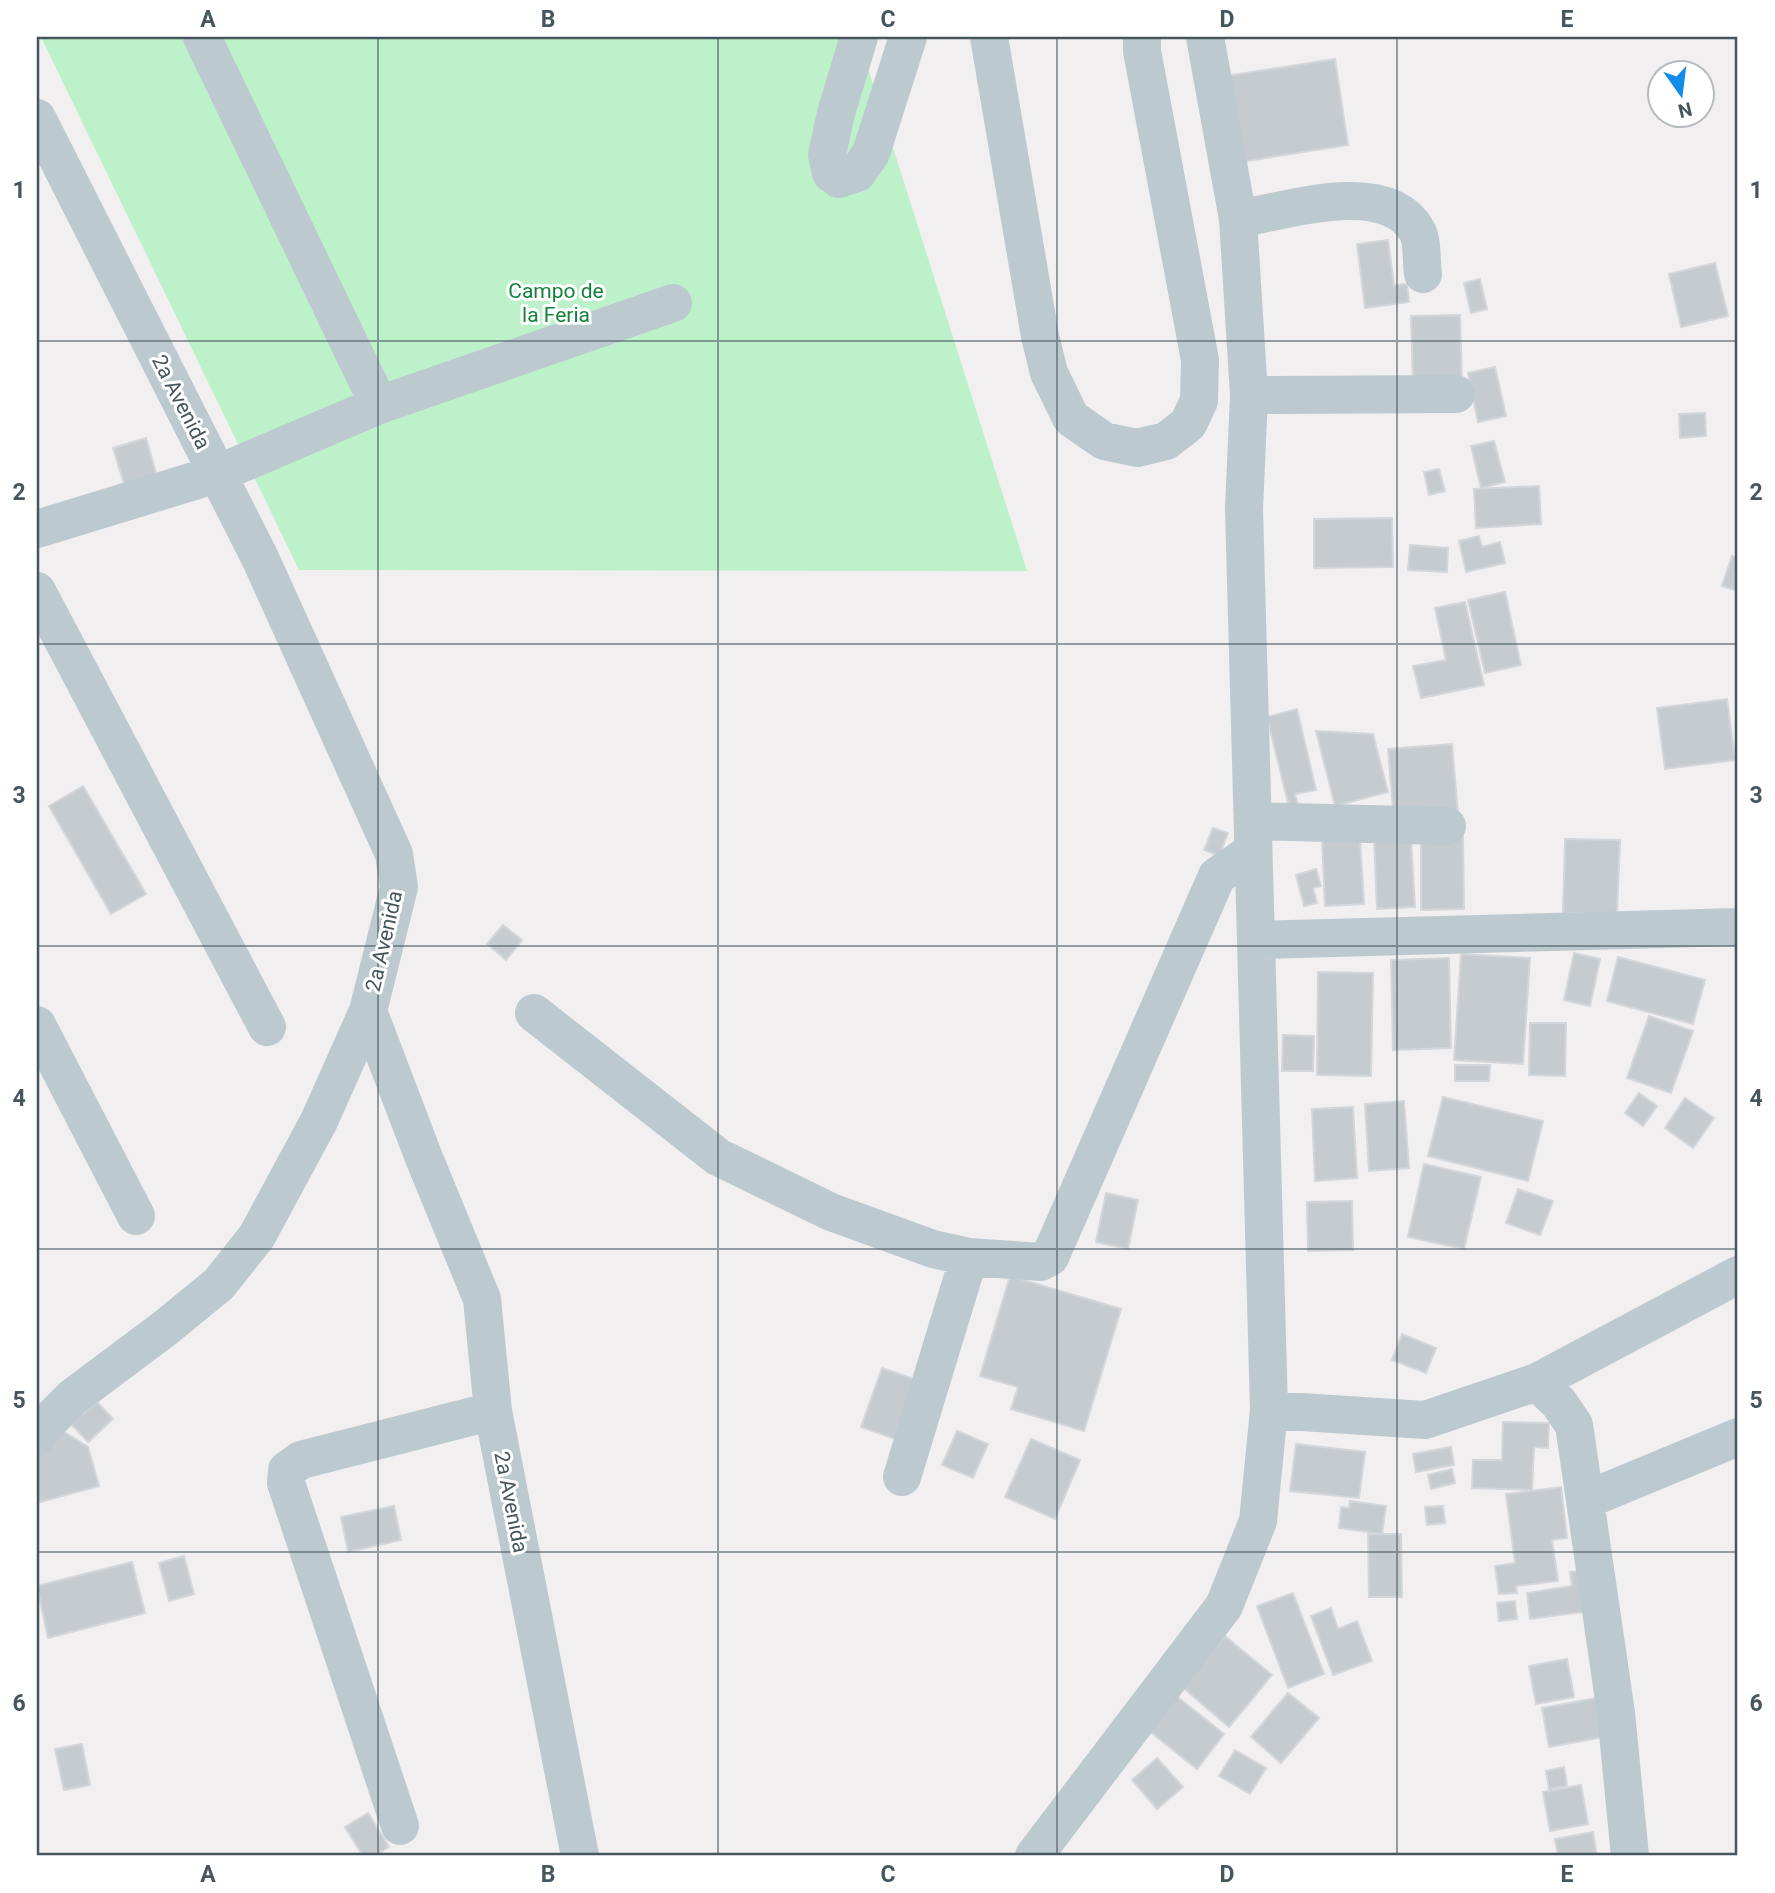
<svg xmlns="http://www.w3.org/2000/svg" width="1775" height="1893" font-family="Roboto,sans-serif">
  <rect width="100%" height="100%" fill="#f2eff0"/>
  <path fill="#bcf1c9" d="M41,37H858L1027,571L299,570Z"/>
  <path fill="#c6cbcf" stroke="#d3d6db" stroke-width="2" d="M1335,59L1348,145L1234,163L1220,77Z
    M1388,240L1394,285L1407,284L1409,302L1365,308L1357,244Z
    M1715,263L1728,316L1681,327L1669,274Z
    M1480,279L1487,309L1471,313L1464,283Z
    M1460,315L1462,383L1413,384L1411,316Z
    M1495,367L1506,416L1478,422L1468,373Z
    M1705,413L1706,436L1680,438L1679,414Z
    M146,438L158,480L126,490L113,448Z
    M1494,441L1505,482L1481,488L1471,446Z
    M1439,469L1445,491L1429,495L1424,472Z
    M1539,486L1541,524L1476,528L1474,489Z
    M1392,518L1393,567L1314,568V519Z
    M1479,536L1482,547L1500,542L1505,563L1466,572L1459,541Z
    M1410,545L1448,548L1447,572L1408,570Z
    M1732,556L1738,558V591L1722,586Z
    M1505,592L1521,665L1485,673L1468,600Z
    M1465,602L1484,685L1421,698L1413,666L1446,660L1435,608Z
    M1727,699L1735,760L1665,769L1657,708Z
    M1297,709L1316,790L1295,794L1298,805L1289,807L1267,717Z
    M1316,731L1373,734L1388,792L1335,806Z
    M1452,744L1458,814L1394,820L1388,749Z
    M83,786L146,894L111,914L49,806Z
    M1213,828L1228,833L1219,856L1204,850Z
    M1421,837H1463L1464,909L1421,910Z
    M1411,838L1415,907L1377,909L1374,840Z
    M1360,839L1364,904L1325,906L1322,840Z
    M1565,839L1620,840L1617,913H1563Z
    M1316,869L1321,886L1313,888L1317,903L1304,906L1296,875Z
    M503,925L522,940L506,960L487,944Z
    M1574,953L1600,959L1590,1006L1564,1000Z
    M1461,954L1530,958L1523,1064L1454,1060Z
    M1618,957L1705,980L1693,1024L1607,1001Z
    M1449,958L1451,1048L1393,1050L1391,960Z
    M1318,972L1373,973L1371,1076L1317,1075Z
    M1649,1016L1693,1031L1671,1093L1627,1078Z
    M1530,1023H1566L1565,1076L1529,1075Z
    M1283,1035L1314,1036L1313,1071H1282Z
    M1455,1065H1490L1489,1081H1455Z
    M1639,1093L1657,1106L1643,1126L1625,1113Z
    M1443,1097L1543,1121L1528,1181L1428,1156Z
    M1685,1098L1714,1118L1693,1148L1665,1128Z
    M1404,1101L1409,1168L1369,1171L1365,1104Z
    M1353,1107L1357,1178L1315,1181L1312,1109Z
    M1424,1164L1481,1177L1464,1249L1408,1237Z
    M1518,1189L1553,1201L1540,1235L1506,1223Z
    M1106,1193L1138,1200L1128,1249L1096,1242Z
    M1352,1201L1353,1250L1308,1251L1307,1202Z
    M1010,1276L1121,1309L1084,1431L1011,1409L1018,1387L980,1376Z
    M1402,1334L1436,1348L1426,1373L1392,1360Z
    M882,1368L917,1380L895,1439L861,1427Z
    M97,1402L113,1419L88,1442L71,1424Z
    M1503,1422L1549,1423L1548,1448L1534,1447L1532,1490L1472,1488L1473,1460H1502Z
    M58,1428L88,1447L99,1486L37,1503V1461Z
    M957,1431L988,1444L973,1478L942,1465Z
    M1031,1439L1080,1460L1055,1519L1005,1497Z
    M1296,1444L1365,1452L1359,1498L1290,1491Z
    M1451,1447L1454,1465L1416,1472L1413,1454Z
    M1452,1469L1455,1483L1431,1489L1428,1475Z
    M1561,1487L1567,1538L1552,1540L1558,1581L1516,1586L1517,1593L1499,1594L1495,1566L1515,1563L1506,1494Z
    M1350,1501L1386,1506L1382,1534L1339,1528L1341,1507L1349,1508Z
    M394,1506L401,1540L348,1552L341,1517Z
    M1443,1506L1445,1523L1427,1525L1425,1507Z
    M1368,1534H1401L1402,1597H1369Z
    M184,1556L194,1594L169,1601L159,1563Z
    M132,1562L145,1613L48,1638L37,1586Z
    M1593,1569L1599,1610L1530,1619L1527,1593L1572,1586L1570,1572Z
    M1293,1593L1324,1674L1288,1688L1257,1606Z
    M1515,1601L1517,1619L1499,1621L1497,1603Z
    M1331,1608L1338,1629L1357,1621L1372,1661L1333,1675L1311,1616Z
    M1225,1636L1272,1675L1229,1727L1182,1687Z
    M1567,1659L1574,1697L1536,1704L1529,1666Z
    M1288,1693L1319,1718L1281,1763L1251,1737Z
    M1175,1695L1224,1734L1197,1769L1148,1730Z
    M1602,1697L1609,1736L1549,1747L1542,1708Z
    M82,1744L90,1785L64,1790L55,1749Z
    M1235,1750L1266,1768L1250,1794L1219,1776Z
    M1157,1758L1183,1787L1157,1809L1132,1780Z
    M1564,1767L1567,1786L1549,1789L1546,1771Z
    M1581,1785L1588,1824L1550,1831L1543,1792Z
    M368,1813L389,1847L373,1856H363L345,1827Z
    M1593,1832L1597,1856H1558L1555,1839Z"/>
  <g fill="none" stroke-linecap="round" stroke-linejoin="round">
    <path stroke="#bcc9cf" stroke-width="38" d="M202,37L379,405L673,303
      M859,37L836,113L827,155L831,173L839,179L857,173L871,153L908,37
      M989,37L1040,336L1049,373L1071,418L1104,441L1137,448L1166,441L1188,424L1199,401L1200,360L1142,51V37
      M37,118L260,558L394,854L399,887L368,1011L319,1121L257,1236L219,1284L164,1329L73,1397L43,1427L37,1438
      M1238,219C1285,211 1387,177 1417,231C1423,241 1421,262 1423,274
      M1249,395L1456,394
      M37,529L217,474L379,405
      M37,591L267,1027
      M1253,821L1447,826
      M1256,940L1738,927
      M368,1011L424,1158L482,1299L493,1411L580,1856
      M534,1013L718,1157L831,1212L933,1249L969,1257L1041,1262L1050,1257L1217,876L1252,852
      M37,1025L136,1216
      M1537,1382L1559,1403L1574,1425L1616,1713L1630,1856
      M1269,1410L1425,1420L1537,1382L1738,1275
      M902,1477L969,1257
      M1586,1500L1738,1437
      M400,1826L286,1483L287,1470L301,1460L493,1411
      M1034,1856L1224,1606L1258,1521L1269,1410L1244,509L1249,395L1238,219L1205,37"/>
  </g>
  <path fill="none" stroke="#46565e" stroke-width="2" stroke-opacity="0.55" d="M378,37V1856M718,37V1856M1057,37V1856M1397,37V1856M37,341H1738M37,644H1738M37,946H1738M37,1249H1738M37,1552H1738"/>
  <g text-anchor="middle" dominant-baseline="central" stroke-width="6" stroke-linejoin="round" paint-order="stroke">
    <g font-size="21" fill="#13833c" stroke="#fff">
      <text x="556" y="291">Campo de<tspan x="556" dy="24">la Feria</tspan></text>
    </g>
    <g font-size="21" fill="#46565e" stroke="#fff">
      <text transform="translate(181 402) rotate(63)">2a Avenida</text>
      <text transform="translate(384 941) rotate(-77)">2a Avenida</text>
      <text transform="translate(511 1502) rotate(79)">2a Avenida</text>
    </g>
  </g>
  <rect width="1775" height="1893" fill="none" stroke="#ffffff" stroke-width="77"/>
  <g transform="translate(1681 94) rotate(166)"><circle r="33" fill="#ffffff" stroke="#b5bbbf" stroke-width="2"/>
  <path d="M0-5L12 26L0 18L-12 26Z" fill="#118cea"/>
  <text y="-10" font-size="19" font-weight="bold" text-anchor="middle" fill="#46565e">N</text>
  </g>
  <rect x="38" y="38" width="1698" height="1816" fill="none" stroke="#46565e" stroke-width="2.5"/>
  <g font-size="23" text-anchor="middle" font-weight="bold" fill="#46565e">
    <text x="208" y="27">A</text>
    <text x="548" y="27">B</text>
    <text x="888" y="27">C</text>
    <text x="1227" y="27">D</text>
    <text x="1567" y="27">E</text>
    <text x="19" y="198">1</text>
    <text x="1756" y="198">1</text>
    <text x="19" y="500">2</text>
    <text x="1756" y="500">2</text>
    <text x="19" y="803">3</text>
    <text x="1756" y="803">3</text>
    <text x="19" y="1106">4</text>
    <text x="1756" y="1106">4</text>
    <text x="19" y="1408">5</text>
    <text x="1756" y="1408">5</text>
    <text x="19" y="1711">6</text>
    <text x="1756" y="1711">6</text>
    <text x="208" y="1882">A</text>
    <text x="548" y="1882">B</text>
    <text x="888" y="1882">C</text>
    <text x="1227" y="1882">D</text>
    <text x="1567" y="1882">E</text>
  </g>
</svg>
